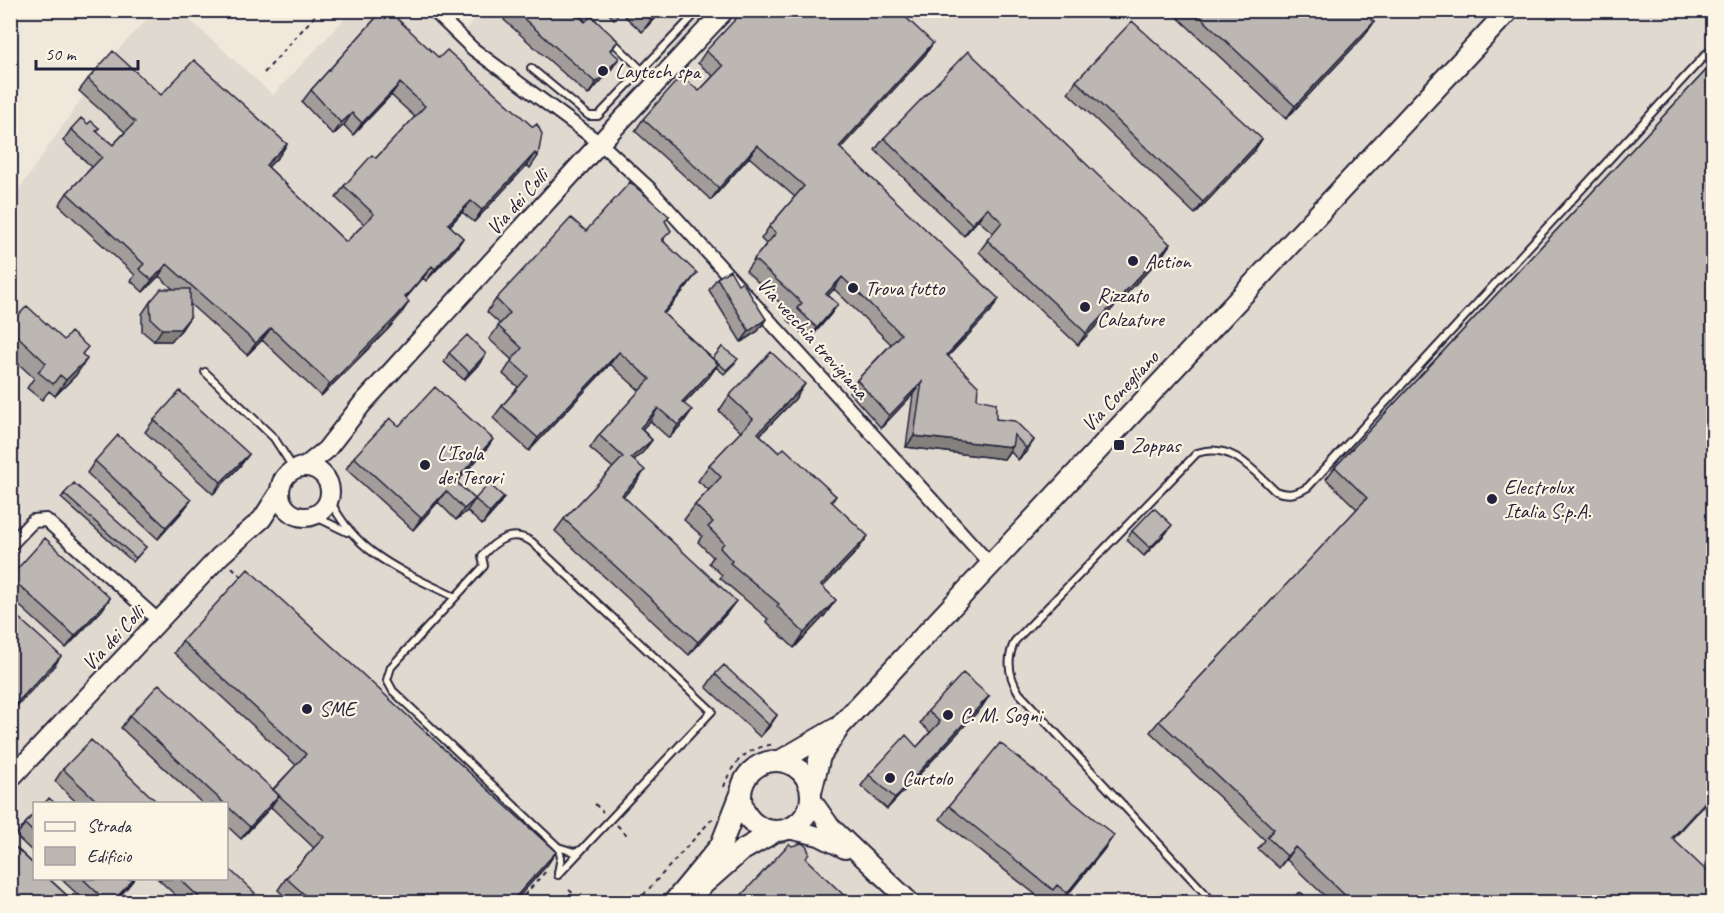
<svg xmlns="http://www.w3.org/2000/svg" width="1724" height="913" font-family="Caveat,sans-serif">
  <rect width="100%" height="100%" fill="#efe8db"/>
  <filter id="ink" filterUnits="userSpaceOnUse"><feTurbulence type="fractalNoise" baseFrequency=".0167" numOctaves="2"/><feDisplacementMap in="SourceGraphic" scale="12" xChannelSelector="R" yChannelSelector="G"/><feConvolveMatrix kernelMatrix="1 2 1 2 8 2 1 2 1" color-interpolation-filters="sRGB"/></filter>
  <g filter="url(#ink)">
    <path fill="#e0d9cf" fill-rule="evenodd" d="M483,10L1713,11V902H11V201L109,59L155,11H180L273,95L352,11H426L452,32L466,29ZM34,804H226V878H34Z"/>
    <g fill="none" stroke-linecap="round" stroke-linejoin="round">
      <g stroke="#22223b" stroke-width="10">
        <path id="lane" d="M580,10L593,23
          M611,40L655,83
          M531,68L589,116H598L699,10
          M205,372L274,438L294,469
          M329,498C356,555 402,571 455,597
          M312,515L347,532
          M558,847L561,857L558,873
          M558,875C609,821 660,766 712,711L532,542C512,529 496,540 482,556L484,566L391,667L387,680L393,691L558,847L574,852L581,850
          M1213,902L1019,693C1009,677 1006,659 1015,641L1197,453C1231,442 1252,469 1275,491C1288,496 1297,494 1308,487L1707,53L1714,51
          M1295,902L1300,897L1306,902"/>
      </g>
      <g stroke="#22223b" stroke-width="16">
        <path id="street" d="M433,10L473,49L600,143L650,189L991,565
          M10,545L33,521L46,520L159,621"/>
      </g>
      <g stroke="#22223b" stroke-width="22">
        <path id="secondary" d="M305,467L326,450L362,404L600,143L725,10
          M280 492a25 25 0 1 1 50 0a25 25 0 1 1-50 0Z
          M10,779L220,556L262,519L280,491
          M811,799L830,826L910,902
          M788,829L819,836L845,849"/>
      </g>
      <g stroke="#22223b" stroke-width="24">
        <path id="primary" d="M780,761L835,729
          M741 796a35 35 0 1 1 70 0a35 35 0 1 1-70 0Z
          M811,792L820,756L840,726L1509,10
          M699,888L741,851L776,831
          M674,902L721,845L741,794"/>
      </g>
      <path stroke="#22223b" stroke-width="2" stroke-dasharray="4.5 4.5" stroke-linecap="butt" d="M264,73L320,10
        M273,476L281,467
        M232,567L243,578
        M724,787C732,761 747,748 775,744
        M595,804L603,812
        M617,825L628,836
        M569,890L574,894
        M518,902L548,869
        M637,902L713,818"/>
      <use href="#lane" stroke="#fcf5e5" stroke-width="6"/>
      <use href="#street" stroke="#fcf5e5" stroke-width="12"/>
      <use href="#secondary" stroke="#fcf5e5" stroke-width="18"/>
      <use href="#primary" stroke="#fcf5e5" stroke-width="20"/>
    </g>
    <path fill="#a29d9a" stroke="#22223b" stroke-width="1.5" d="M383,10L538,156L530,168L527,165L474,222L462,212L450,226L463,238L455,250L426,281L423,278L406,298L401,314L389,328L321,396L262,340L247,355L190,304L182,329L171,341H154L142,331V314L150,302L173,289L159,276L143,292L131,281L135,275L59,205L67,193L92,167L63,141L71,129L99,128L97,131L113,145L125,132L79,91L88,79L161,95L287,144L279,156L268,167L346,242L364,224L336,198L344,186L376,158L415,117L391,95L353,135L344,125L333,135L302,102L311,90Z
      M511,10H573L585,22L618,41L611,51V70L588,95L504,20Z
      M605,10H662L642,32L620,12L614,19Z
      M1170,10H1344L1374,22L1365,35L1286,119Z
      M706,51L925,55L840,148L991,311L948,356L977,399L996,419L1034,440L1026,452L1018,460L1010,451L1004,459L906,447L913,394L881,428L849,392L857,380L891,344L834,289L828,295L838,304L830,315L809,340L788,320L792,314L746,271L766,244L761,239L769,227L795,197L749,157L711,200L635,131L643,119L699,91L713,76L698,63Z
      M1713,63L1673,839L1713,903H1332L1286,859L1279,868L1258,849L1265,840L1150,732L1159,721L1357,509L1326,479L1335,467Z
      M1076,81L1262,139L1254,151L1195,214L1068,93Z
      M884,138L1170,244L1162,256L1078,345L979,252L993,233L978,220L964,236L875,150Z
      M669,216L665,221L664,241L688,285L664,314L713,359L722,347L735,363L724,374L716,367L709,377L684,404L683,423L669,438L650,421L642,429L652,440L643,452L634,460L636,483L623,497L727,613L689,655L555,531L564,519L613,468L590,448L599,435L640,391L610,364L529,451L493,418L502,406L518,387L503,374L512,360L489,339L500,324L487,312L496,299L586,231Z
      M717,278L738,284L766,319L758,331L741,342L709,290Z
      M10,324L64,340L83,355L76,375L55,396L49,391L42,400L27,388L34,378L10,356Z
      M449,353L486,354L481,362L464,380L444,362Z
      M729,396L795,399L760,435L779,453L836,496L832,502L857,551L823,587L825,615L794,648L766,621L768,619L720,578L722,575L709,563L713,557L698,542L702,536L684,520L695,505L709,490L698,481L709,465L741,432L719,411Z
      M154,420L249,454L240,466L213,494L145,432Z
      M399,426L493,439L485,451L457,482L475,499L504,497L496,509L482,525L467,511L456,520L438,502L413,530L346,469L354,457Z
      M95,461L191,500L182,512L158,539L87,473Z
      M64,494L146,547L133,562L61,498Z
      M1132,531L1166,533L1144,556L1127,540Z
      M10,576L110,598L102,610L66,648L10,597Z
      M182,641L548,864L513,903H291L278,890L286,878L314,848L271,807L241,839L226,825V804H203L121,728L130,716L273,789L296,765L174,653Z
      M715,674L777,715L769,727L760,737L706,687Z
      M989,696L981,708L887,809L861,786L869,775L917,747L930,732L920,723L928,711Z
      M63,769L159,804H78L55,781Z
      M949,806L1106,847L1061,903H1056L1049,897L1045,902L940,819Z
      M34,813V853L16,836L25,824Z
      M10,842L75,903H10Z
      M61,879H134L126,889L114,903H87Z
      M158,879H226L248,903H184Z"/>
    <path fill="#84807d" stroke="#22223b" stroke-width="1.5" d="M659,10H662L642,32L651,20Z
      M1374,22L1365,35L1286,119L1295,106Z
      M933,43L925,55L831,159L839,147Z
      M619,58L611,70L588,95L596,83Z
      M400,83L391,95L353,135L362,123Z
      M352,113L344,125L333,135L341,123Z
      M1262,139L1254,151L1195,214L1203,202Z
      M287,144L279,156L258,177L266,165Z
      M757,145L749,157L711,200L719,188Z
      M535,153L527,165L474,222L482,210Z
      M471,201L462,212L440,236L448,224Z
      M987,208L978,220L964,236L972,224Z
      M463,238L455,250L426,281L435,269Z
      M1170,244L1162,256L1078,345L1086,333Z
      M167,264L159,276L143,292L152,280Z
      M432,266L423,278L396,309L405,297Z
      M697,273L688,285L654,325L663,313Z
      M842,277L834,289L818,306L826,294Z
      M999,299L991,311L938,367L947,355Z
      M409,302L401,314L389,328L321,396L330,384Z
      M838,304L830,315L809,340L817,328Z
      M190,317L182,329L171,341H154L162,329Z
      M766,319L758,331L741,342L749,331Z
      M271,328L262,340L247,355L256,343Z
      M619,352L610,364L529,451L538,438Z
      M486,354L481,362L464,380L469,372Z
      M87,359L76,375L55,396L66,380Z
      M718,364L709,377L673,415L682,402Z
      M922,382L913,394L881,428L889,416Z
      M805,384L795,399L747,448L758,433Z
      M658,408L650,421L632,440L640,428Z
      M692,410L683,423L669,438L678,425Z
      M914,436L1012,447L1004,459L906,447Z
      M493,439L485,451L447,492L455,481Z
      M652,440L643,452L622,470L631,458Z
      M1034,440L1026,452L1018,460L1026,448Z
      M249,454L240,466L213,494L221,482Z
      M645,470L636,483L613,508L622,495Z
      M446,491L438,502L413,530L421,518Z
      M504,497L496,509L482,525L490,513Z
      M475,499L467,511L456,520L464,509Z
      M191,500L182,512L158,539L166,527Z
      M1172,525L1166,533L1144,556L1150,548Z
      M868,536L857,551L810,600L821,585Z
      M110,598L102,610L66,648L75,636Z
      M836,600L825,615L794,648L804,633Z
      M736,601L727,613L689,655L698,642Z
      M61,656L53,668L10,713V710Z
      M989,696L981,708L887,809L895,798Z
      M777,715L769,727L760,737L769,725Z
      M1713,793V796L1663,850L1672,838Z
      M279,795L271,807L241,839L250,827Z
      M1114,835L1106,847L1061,903L1067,893Z
      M1295,847L1286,859L1279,868L1287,856Z
      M556,852L548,864L513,903H510Z
      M134,879L126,889L114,903H111Z"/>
    <path fill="#bcb7b3" stroke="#22223b" stroke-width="1.5" d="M383,10H388L439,58L447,50L533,127L537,124L542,134L538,156L535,153L482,210L471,201L448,224L463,238L435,269L432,266L405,297L409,302L397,316L330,384L271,328L256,343L167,264L152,280L139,269L144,264L67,193L102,157L71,129L81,118L88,124L91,121L99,128L96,131L113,145L135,122L88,79L113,51L161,95L194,60L287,144L266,165L346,242L374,214L344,186L372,155L376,158L425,106L400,83L362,123L352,113L341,123L311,90Z
      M514,10H573L585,22L591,16L618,41L610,50L619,58L596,83Z
      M640,10H659L651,20Z
      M744,10H898L933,43L839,147L999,299L947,355L978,386L977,399L996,403V419L1015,421L1034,440L1026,448L1014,435L1012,447L914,436L922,382L889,416L857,380L901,334L842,277L826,294L838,304L817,328L797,308L802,303L754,259L776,233L769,227L804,186L757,145L719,188L643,119L681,76L699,91L723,66L706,51Z
      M1193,10H1344L1345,11L1346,10H1361L1374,22L1295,106Z
      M1132,21L1262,139L1203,202L1076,81Z
      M968,51L1170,244L1086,333L987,240L1002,222L987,208L972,224L884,138Z
      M1713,63V793L1672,838L1713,877V903H1353L1295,847L1287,856L1267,837L1274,829L1159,721L1367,498L1335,467Z
      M630,182L669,216L665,221L671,231L662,240L697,273L663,313L718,364L682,402L692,410L678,425L658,408L640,428L652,440L631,458L645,470L622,495L736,601L698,642L564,519L623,457L599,435L650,379L619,352L538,438L502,406L528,376L511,361L522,348L498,326L510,313L496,299L571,218L586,231Z
      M730,270L738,284L741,282L745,286L766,319L749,331L717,278Z
      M161,289H190V317L180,329H162L151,319L150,302Z
      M27,306L64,340L71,332L88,347L82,354L87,359L66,380L60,375L53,384L38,372L46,363L10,329V324Z
      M467,335L486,354L469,372L449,353Z
      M722,347L738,359L726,370L713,358Z
      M771,352L805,384L758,433L779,453L784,448L836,496L831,501L868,536L821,585L836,600L804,633L777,606L779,604L730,563L732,561L720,548L724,543L708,527L713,522L695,505L721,477L709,465L753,419L729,396Z
      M435,387L493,439L455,481L475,499L464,509L446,491L421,518L354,457L390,418L399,426Z
      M180,391L249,454L221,482L154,420Z
      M118,435L191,500L166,527L95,461Z
      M74,483L146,547L136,558L64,494Z
      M489,484L504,497L490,513L475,499Z
      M1154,508L1172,525L1150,548L1132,531Z
      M45,538L110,598L75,636L10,577Z
      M248,569L556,852L510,903H298L305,895L286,878L324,837L273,790L306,754L182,641Z
      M10,610L61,656L10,710Z
      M724,665L777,715L769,725L715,674Z
      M963,673L989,696L895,798L869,775L906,735L917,747L940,722L928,711Z
      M159,684L279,795L250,827L226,805V804H225L130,716Z
      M91,740L159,804H100L63,769Z
      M1000,743L1114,835L1067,893L1057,885L1053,890L949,806Z
      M49,798L56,804H44Z
      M34,813V833L25,824Z
      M10,842L34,865V879H49L75,903H24L10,890Z
      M802,843L807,847L809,853L806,859L852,903H734L789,844L792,846Z
      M226,866L255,893L246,903H205L180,879H226Z
      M83,879H134L111,903H108Z
      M1159,894L1168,903H1151Z"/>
  </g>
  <g fill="#22223b" stroke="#fcf5e5" stroke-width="2">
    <circle cx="603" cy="71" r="6"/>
    <circle cx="1133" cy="261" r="6"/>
    <circle cx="853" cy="288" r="6"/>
    <circle cx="1085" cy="307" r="6"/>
    <rect x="1113" y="439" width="12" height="12" rx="3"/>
    <circle cx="425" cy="465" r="6"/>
    <circle cx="1492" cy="499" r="6"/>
    <circle cx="307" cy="709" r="6"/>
    <circle cx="948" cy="715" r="6"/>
    <circle cx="890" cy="778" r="6"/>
  </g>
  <g text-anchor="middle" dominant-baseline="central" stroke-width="4.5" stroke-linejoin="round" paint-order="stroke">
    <g font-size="21" fill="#22223b" stroke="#fcf5e5" text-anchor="start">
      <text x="615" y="71">Laytech spa</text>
      <text x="1145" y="261">Action</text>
      <text x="865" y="288">Trova tutto</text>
      <text x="1097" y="295">Rizzato<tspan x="1097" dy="24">Calzature</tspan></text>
      <text x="1131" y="445">Zoppas</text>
      <text x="437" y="453">L'Isola<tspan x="437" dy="24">dei Tesori</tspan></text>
      <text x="1504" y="487">Electrolux<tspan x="1504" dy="24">Italia S.p.A.</tspan></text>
      <text x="319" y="709">SME</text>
      <text x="960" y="715">C. M. Sogni</text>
      <text x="902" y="778">Curtolo</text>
    </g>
    <g font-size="21" fill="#22223b" stroke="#fcf5e5">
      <text transform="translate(517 202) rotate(-48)">Via dei Colli</text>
      <text transform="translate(813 338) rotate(48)">Via vecchia trevigiana</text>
      <text transform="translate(1120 391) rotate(-47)">Via Conegliano</text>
      <text transform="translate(113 638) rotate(-47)">Via dei Colli</text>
    </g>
  </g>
  <rect width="1724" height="913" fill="none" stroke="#fcf5e5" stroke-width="36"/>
  <rect x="18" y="18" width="1688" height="877" fill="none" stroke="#22223b" stroke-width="2" filter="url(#ink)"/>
  <rect x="33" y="802" width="195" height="78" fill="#fcf5e5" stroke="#a5a1a1" stroke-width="1.5"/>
  <rect x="45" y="822" width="30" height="9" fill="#fcf5e5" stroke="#a5a1a1" stroke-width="1.5"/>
  <text x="87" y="832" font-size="18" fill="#22223b">Strada</text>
  <rect x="45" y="847" width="30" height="18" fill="#bcb7b3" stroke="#a5a1a1" stroke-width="1.5"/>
  <text x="87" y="862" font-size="18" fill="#22223b">Edificio</text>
  <path d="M36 60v9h102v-9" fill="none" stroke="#22223b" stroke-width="3"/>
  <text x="45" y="60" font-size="18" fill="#22223b" stroke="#fcf5e5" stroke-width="4.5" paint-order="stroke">50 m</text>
</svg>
